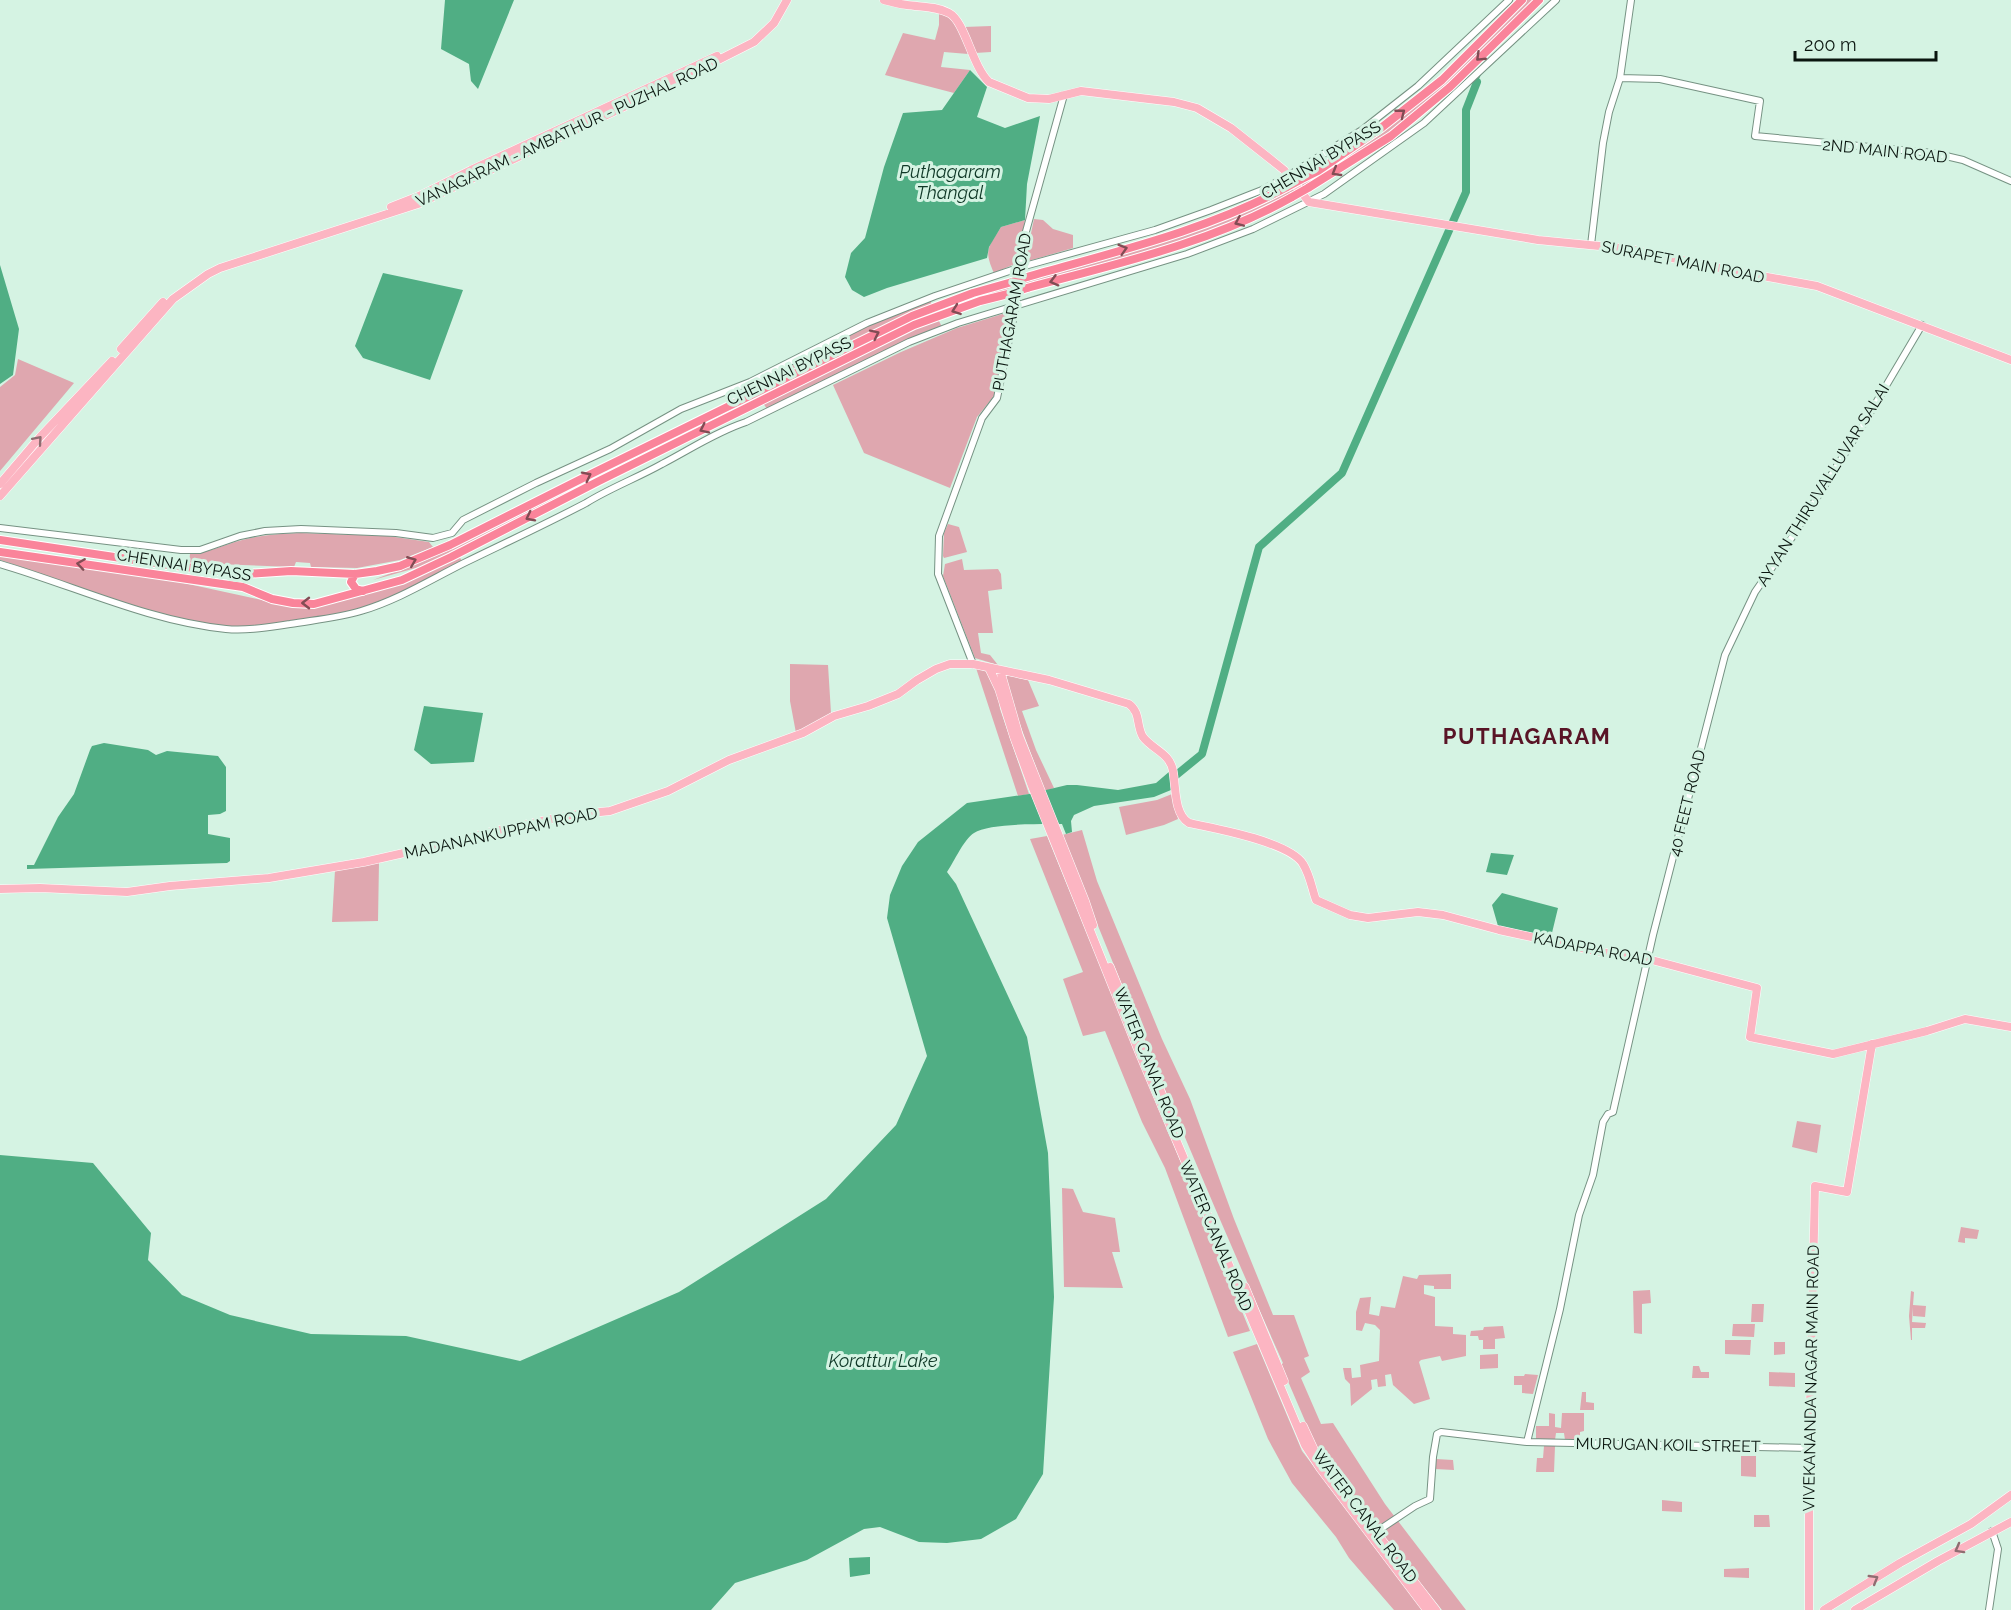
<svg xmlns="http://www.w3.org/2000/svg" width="2011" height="1610" font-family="Raleway,sans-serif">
  <rect width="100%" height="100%" fill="#d5f3e3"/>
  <path fill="#dfa7af" d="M1526,0H1535L1460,74L1392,132L1310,185L1235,221L1170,245L915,323L430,564L373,580L428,559L895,327L978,294L1254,206L1389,125Z
    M939,13L950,17L959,30L968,54L944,52L941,67L970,70L954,93L885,75L903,33L935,40L939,25Z
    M991,26V52L975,53L964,27Z
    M1034,219L1043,220L1053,229L1073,235V248L1025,262Z
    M1025,220L1017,263L994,273C983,249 989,247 1001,227Z
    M930,300L932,305L757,389L754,383L868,326Z
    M1009,312L994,396L977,417L950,488L864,453L833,385L901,352L957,328Z
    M938,319L942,327L870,358L767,409L763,403L915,327Z
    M18,359L74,383L0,471V387L15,375Z
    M948,524L959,527L967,552L944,558L943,556L944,533Z
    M301,533L388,536L429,542L433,547L400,560L357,568L311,567L310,563L296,562L294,567L189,563L190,554C207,553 219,547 235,542C257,535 278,534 301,533Z
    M0,555L156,577L280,604L314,606L459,556L462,561C437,575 412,590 385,600C348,615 308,620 269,624C255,625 241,627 228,627C201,625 159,615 134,607C89,593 45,574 0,560Z
    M962,559L964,570L998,569L1001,574L1002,589L988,591L993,633H978L981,653L990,655L998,665L975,658L943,576L945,564Z
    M790,664L828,665L831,713L796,733L790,701Z
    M976,668L987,672L998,695L1000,709L1029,794L1018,796Z
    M1005,675L1028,680L1039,706L1022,711L1036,750L1054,788L1045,791L1016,714Z
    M1172,794L1178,819L1164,825L1126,835L1119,807L1157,800Z
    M1082,830L1097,881L1162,1039L1190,1099L1234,1219L1273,1315H1294L1309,1356L1304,1358L1310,1372L1301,1378L1321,1424L1333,1423L1385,1504L1466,1610H1442L1381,1534L1318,1451L1281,1365L1283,1363C1205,1189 1132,1013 1062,835Z
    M1047,836L1250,1331L1228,1337L1165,1168L1142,1122L1105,1031L1083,1036L1063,979L1083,972L1030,839Z
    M379,862L378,921L332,922L335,870Z
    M1797,1121L1821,1125L1817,1153L1792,1147Z
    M1062,1188L1073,1189L1083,1212L1115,1218L1120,1252H1112L1123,1288L1064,1287Z
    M1961,1227L1979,1230L1977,1239L1965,1238V1243L1958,1242Z
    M1451,1274V1289H1434V1286L1424,1285V1294L1435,1297V1326L1453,1327V1334L1466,1335V1356L1442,1361L1440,1356L1421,1360L1419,1362L1430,1399L1414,1404L1393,1385L1391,1374L1385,1375L1386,1386L1378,1387L1377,1379L1371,1380L1372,1389L1351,1406L1350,1384L1345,1379L1343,1368H1351L1352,1378L1361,1377L1360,1365L1379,1361L1380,1330L1375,1325L1365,1323L1362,1331L1356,1330V1312L1360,1298L1371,1297L1369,1314L1379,1316L1381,1306L1395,1308L1403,1276L1417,1279L1419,1275Z
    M1650,1290L1651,1303L1642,1304V1334L1634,1333L1633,1291Z
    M1911,1291L1914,1292L1913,1305L1926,1306L1925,1317L1913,1316V1307L1912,1322L1926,1323L1925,1328H1912V1340H1911L1909,1316Z
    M1752,1304H1764L1763,1322H1751Z
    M1733,1324H1755L1754,1337L1732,1336Z
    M1503,1326L1505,1338L1495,1339V1349H1483V1340H1479L1478,1336H1470L1471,1331L1483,1330L1484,1327Z
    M1725,1340H1751L1750,1355L1725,1354Z
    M1774,1342H1785V1354L1774,1355Z
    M1257,1344L1302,1451L1423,1610H1394L1349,1558L1336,1537L1292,1483L1268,1439L1233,1352Z
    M1498,1354V1368L1480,1369V1355Z
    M1693,1366H1699L1701,1372H1709V1378H1692Z
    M1769,1372L1795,1373V1387L1769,1386Z
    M1525,1374L1538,1375L1533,1394L1522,1393V1385H1514V1376H1524Z
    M1582,1392H1586V1402L1594,1403V1410H1580Z
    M1549,1413L1555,1414V1427L1561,1428L1562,1413H1584V1431L1580,1432V1440H1565L1564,1433H1556L1555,1440L1536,1439V1426H1549Z
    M1544,1446H1555L1554,1472H1536L1537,1458H1543Z
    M1741,1456H1756V1477L1741,1476Z
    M1436,1459L1453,1460L1454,1470L1435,1469Z
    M1662,1500L1682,1502V1512L1662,1511Z
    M1754,1515H1769L1770,1527H1754Z
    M1749,1568V1578L1724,1577V1569Z"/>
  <path fill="#50ae84" d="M445,0H514L478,89L471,81L469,64L441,49Z
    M970,70L987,87L977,117L1005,128L1040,116L1027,184L1025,220L1001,227L989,247L987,258L887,288L864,297L852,290L845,277L851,253L865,238L884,167L903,113L942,110Z
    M0,265L19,329L13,375L0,384Z
    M383,273L463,290L430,380L363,358L355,346Z
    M424,706L483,713L474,762L431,764L414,750Z
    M104,743L148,750L156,755L167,751L218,756L226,767V811L220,814L208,815V834L230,838V861L227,863L27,869V865H34L58,817L74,794L90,750L92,746Z
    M1170,771L1171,790L1154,797L1094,806L1074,815L1071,821L1072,832L1066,834L1062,824C1042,824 988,823 974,833C964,839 954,862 947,872L956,884L1027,1037L1048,1153L1054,1297L1043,1474L1016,1519L981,1539L947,1543L919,1542L880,1527L864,1529L807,1560L735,1583L711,1610H0V1155L93,1163L151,1233L148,1260L182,1295L230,1315L311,1334L406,1336L520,1361L679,1292L826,1199L896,1125L927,1056L887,918L890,895L902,866L918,842L967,803L1029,794L1067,785H1077L1118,790L1156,783Z
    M1491,853L1514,855L1507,875L1486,872Z
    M1502,893L1558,908L1551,937L1498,926L1492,905Z
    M870,1557V1574L850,1577L849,1558Z"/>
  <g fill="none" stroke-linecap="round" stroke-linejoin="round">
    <path stroke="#50ae84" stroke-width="1.5" d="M1477,82L1480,75"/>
    <path stroke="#50ae84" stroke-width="8" d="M1169,781L1202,754L1259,547L1342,473L1466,192V110L1477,82"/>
    <g stroke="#769283" stroke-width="8">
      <path id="minor" d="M1620,78L1660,79L1760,101L1755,136L1933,153L1963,160L2011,181
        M1591,245L1603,143L1609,112L1620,78L1631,0
        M0,528L181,550H200L240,536L265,531L301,529L396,533L433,538L452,533L463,520L536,483L610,449L681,409L750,382L867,323L935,296L1021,267L1155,230L1211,210L1262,190L1288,176L1362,130L1418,86L1509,0
        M0,564C75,586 148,621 226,629C247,631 269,627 290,624C314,620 338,618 361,611C398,600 430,580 464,563C505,543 546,524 586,503C610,488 637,478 662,464C689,450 716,432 746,422L909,342L958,323L1187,254L1253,229L1324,194L1424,123L1556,0
        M973,664L938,574L939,536L982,418L997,398L1016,305L1025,235L1064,95
        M1527,1442L1809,1448
        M1376,1532L1415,1506L1430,1499L1433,1457L1437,1434L1441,1432L1527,1442L1560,1309L1579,1215L1593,1175L1603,1122L1608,1114L1613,1112L1653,935L1725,655L1755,592L1782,553L1864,423L1922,325
        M1989,1610L1998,1549L1992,1531"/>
    </g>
    <g stroke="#fff" stroke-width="9">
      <path id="major" d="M884,0C892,2 899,4 907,5C921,7 936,6 949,13C965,21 972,66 989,82L1028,98L1049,99L1081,91L1174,102L1197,108L1231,128L1269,158L1284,170L1309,202L1538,240L1630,249L1729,270L1817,286L2011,360
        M391,207L419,196L471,170L717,56
        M121,349L163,302
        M0,484L40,437L112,361
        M0,496L173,299L208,274L220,268L421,203L643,98L754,42L774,23L787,0
        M989,668L999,689L1014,737L1032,786L1139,1052L1305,1445L1320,1468L1427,1610
        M1000,670L1019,736L1085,901L1093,925
        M0,889L40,888L127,892L170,886L269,878L364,862L457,841L485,833L571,815L610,811L668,791L729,760L803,733L834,716L868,706L898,694L917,680L936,669L950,664H973L1049,680L1129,704C1141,713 1136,726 1143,737C1153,750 1170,753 1173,771C1176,788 1174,814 1189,823C1214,828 1290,842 1303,864C1310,875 1312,889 1316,900L1350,915L1368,918L1418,912L1443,915L1499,930L1600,952L1648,959L1757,988L1750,1037L1833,1054L1927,1031L1965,1019L2011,1027
        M1110,967L1170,1114
        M1245,1287L1284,1381
        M1303,1426L1316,1454L1332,1474
        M1368,1522L1436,1610
        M1809,1610V1454L1815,1186L1847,1192L1872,1044
        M1824,1610L1900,1563L1971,1524L2011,1495
        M1855,1610L1938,1561L2011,1522"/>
    </g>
    <g stroke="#fff" stroke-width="10">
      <path id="highway" d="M1300,180L1318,171L1381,128L1442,80L1522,0
        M1308,188L1391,136L1450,87L1539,0
        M1027,277C1114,252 1206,231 1287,187
        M1027,288C1116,264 1211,243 1292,197
        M0,540L168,565L246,574L291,571L355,574L377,571L400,566L450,545L591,474L912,316L973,293L1012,282
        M0,552L243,587L272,599L293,603L314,604L402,580L451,557L599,481L914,325L980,301L1012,293
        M355,574L351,582L356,589L363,591"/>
    </g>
    <use href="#minor" stroke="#fff" stroke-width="6"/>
    <use href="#major" stroke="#fcb5c2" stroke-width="8"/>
    <use href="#highway" stroke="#fa849a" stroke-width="8"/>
    <g stroke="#fff" stroke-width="10" stroke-linecap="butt">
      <path id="highway-bridge" d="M1287,187L1300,180
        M1292,197L1308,188
        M1012,282L1027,277
        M1012,293L1027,288"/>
    </g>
    <use href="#highway-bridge" stroke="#fa849a" stroke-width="8"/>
  </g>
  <defs><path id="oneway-chevron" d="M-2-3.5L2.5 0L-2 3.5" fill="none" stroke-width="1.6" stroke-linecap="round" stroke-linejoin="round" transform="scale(1.5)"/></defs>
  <g stroke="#824c54">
    <use href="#oneway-chevron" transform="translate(1480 57) rotate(136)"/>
    <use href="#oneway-chevron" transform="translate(1401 113) rotate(-38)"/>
    <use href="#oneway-chevron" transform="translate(1336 172) rotate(149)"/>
    <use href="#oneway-chevron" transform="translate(1239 222) rotate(157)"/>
    <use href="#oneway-chevron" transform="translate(1123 249) rotate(-17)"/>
    <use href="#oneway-chevron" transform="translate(1054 281) rotate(165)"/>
    <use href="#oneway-chevron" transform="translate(956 310) rotate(160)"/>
    <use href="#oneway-chevron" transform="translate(875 334) rotate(-26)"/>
    <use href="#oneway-chevron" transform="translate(704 429) rotate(154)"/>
    <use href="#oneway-chevron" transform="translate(587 476) rotate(-27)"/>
    <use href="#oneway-chevron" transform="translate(530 517) rotate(153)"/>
    <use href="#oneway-chevron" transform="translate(412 561) rotate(-22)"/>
    <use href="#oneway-chevron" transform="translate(81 564) rotate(-172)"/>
    <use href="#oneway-chevron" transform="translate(306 603) rotate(180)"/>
  </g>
  <g stroke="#8f6d71">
    <use href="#oneway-chevron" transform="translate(38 440) rotate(-49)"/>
    <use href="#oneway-chevron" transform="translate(1959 1549) rotate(151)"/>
    <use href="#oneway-chevron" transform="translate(1874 1579) rotate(-31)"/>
  </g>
  <g text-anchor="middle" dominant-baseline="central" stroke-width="6" stroke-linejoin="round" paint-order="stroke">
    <g font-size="16" fill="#0a150f" stroke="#d5f3e3">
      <text transform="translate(567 132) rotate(-25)">VANAGARAM - AMBATHUR - PUZHAL ROAD</text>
      <text transform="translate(1885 151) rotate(6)">2ND MAIN ROAD</text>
      <text transform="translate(1321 160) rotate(-31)">CHENNAI BYPASS</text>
      <text transform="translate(1683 262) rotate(11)">SURAPET MAIN ROAD</text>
      <text transform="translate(1012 312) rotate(-80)">PUTHAGARAM ROAD</text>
      <text transform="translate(789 371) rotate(-26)">CHENNAI BYPASS</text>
      <text transform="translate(1823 485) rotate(-58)">AYYAN THIRUVALLUVAR SALAI</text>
      <text transform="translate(184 565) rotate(9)">CHENNAI BYPASS</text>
      <text transform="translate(1687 803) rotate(-76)">40 FEET ROAD</text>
      <text transform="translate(501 833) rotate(-12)">MADANANKUPPAM ROAD</text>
      <text transform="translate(1593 949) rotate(11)">KADAPPA ROAD</text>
      <text transform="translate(1149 1063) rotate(68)">WATER CANAL ROAD</text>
      <text transform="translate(1216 1236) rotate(67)">WATER CANAL ROAD</text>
      <text transform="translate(1811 1378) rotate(-89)">VIVEKANANDA NAGAR MAIN ROAD</text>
      <text transform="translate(1668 1445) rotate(1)">MURUGAN KOIL STREET</text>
      <text transform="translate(1365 1516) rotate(53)">WATER CANAL ROAD</text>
    </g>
    <g font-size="18" font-style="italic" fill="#0f3827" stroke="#d5f3e3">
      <text x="950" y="171">Puthagaram<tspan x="950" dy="21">Thangal</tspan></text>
      <text x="883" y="1360">Korattur Lake</text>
    </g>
    <g font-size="22" font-weight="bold" letter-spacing="1.5" fill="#591426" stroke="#d5f3e3">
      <text x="1527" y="736">PUTHAGARAM</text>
    </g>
  </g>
  <path d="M1795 51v9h141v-9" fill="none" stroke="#0a150f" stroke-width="3"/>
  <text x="1804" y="51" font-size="18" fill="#0a150f" stroke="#d5f3e3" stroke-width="4.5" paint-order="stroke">200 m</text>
</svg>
